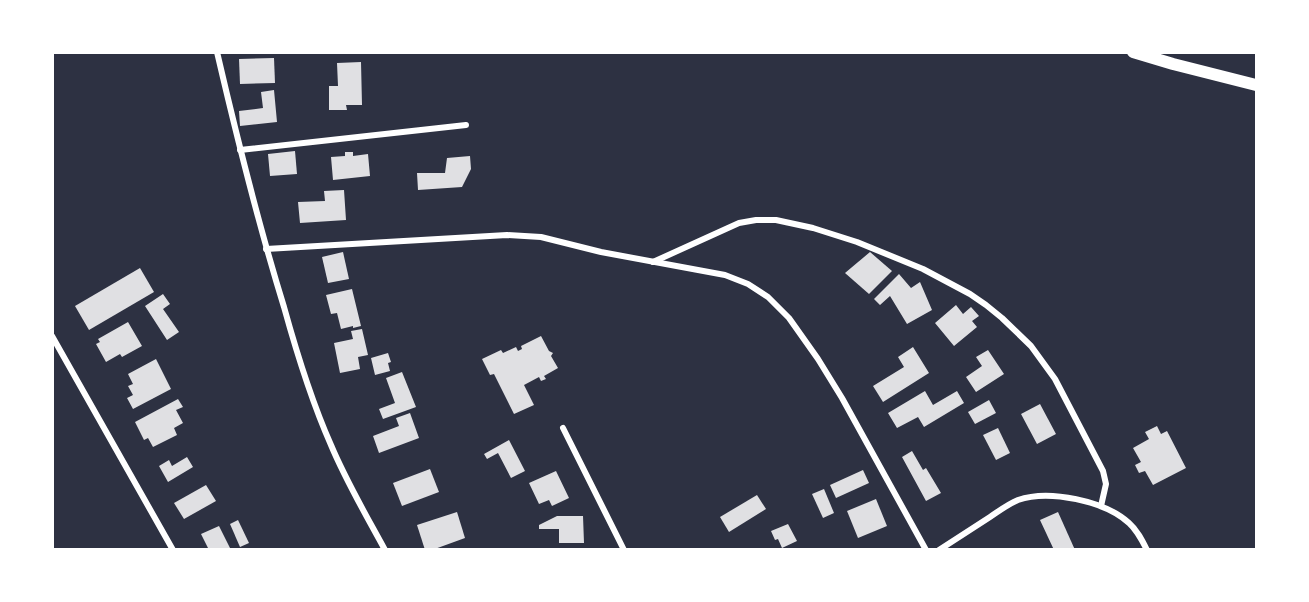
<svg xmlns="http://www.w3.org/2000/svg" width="1309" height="602" font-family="'Exo 2',sans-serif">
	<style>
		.building { fill: #e0e0e3 }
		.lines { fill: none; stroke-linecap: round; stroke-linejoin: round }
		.minor { stroke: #fff; stroke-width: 6 }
		.secondary { stroke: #fff; stroke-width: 12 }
	</style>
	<rect width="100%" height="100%" fill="#2d3142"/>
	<g class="building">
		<polygon points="274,58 275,83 240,84 239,59"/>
		<polygon points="361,62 362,105 346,105 347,110 329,110 329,86 338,86 337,63"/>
		<polygon points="274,90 277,122 240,126 239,111 263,108 261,92"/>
		<polygon points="295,151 297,174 270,176 268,154"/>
		<polygon points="345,152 353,152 353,156 368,154 370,176 333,180 331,157 345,156"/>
		<polygon points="470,156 471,169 462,187 418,190 417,173 445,173 447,158"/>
		<polygon points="344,190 346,220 300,223 298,202 325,201 324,191"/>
		<polygon points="343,252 349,279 328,283 322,257"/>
		<polygon points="870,252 892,271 869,294 845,273"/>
		<polygon points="140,268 154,292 89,330 75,306"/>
		<polygon points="899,274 911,288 920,282 932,310 907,324 890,296 880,305 874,299"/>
		<polygon points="352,289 361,326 353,328 353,326 341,329 337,313 331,314 326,295"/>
		<polygon points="163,294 170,304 163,309 179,332 167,340 145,306"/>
		<polygon points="956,305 963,314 971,307 979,316 972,321 977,327 954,346 935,323"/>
		<polygon points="128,322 142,346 122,357 120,354 106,362 96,344 100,342 98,339"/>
		<polygon points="362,329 368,355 358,357 360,369 340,373 334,343 353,339 351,331"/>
		<polygon points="541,336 549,351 553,353 551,356 558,368 544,376 546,379 541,381 539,377 524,385 534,405 514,414 494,374 490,375 482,359 501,350 503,353 516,347 518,351 522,349 521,346"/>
		<polygon points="913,347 929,373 883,402 873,386 904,367 898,357"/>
		<polygon points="988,350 1004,374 976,392 966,377 982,366 976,357"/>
		<polygon points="388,353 391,362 388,363 390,371 375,375 371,358"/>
		<polygon points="156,359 171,389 133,409 127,398 133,395 128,386 133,384 128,374"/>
		<polygon points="402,372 416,407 383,419 379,409 395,403 386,378"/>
		<polygon points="925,391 933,405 957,391 964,403 924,427 918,417 897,428 888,413"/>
		<polygon points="178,399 183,407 176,410 183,423 174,428 177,435 153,447 148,438 144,440 135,422"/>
		<polygon points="989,400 996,413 975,424 968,412"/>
		<polygon points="1040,404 1056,434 1037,444 1021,414"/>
		<polygon points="410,413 419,438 379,453 373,436 399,426 396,418"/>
		<polygon points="1157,426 1161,434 1167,431 1186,468 1153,485 1145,471 1139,473 1135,465 1141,462 1133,448 1149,439 1145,432"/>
		<polygon points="998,428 1010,453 996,460 983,435"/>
		<polygon points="509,440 525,471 511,478 498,453 487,459 484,454"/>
		<polygon points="912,451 923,470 926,468 941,493 926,501 902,457"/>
		<polygon points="187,457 193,467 168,482 159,466 169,460 172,466"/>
		<polygon points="430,469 439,492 402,506 393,483"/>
		<polygon points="863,470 869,483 836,498 830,485"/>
		<polygon points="556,471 569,498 552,506 549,500 539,504 529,483"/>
		<polygon points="206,485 216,501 184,519 174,503"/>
		<polygon points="824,489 834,513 823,518 812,494"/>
		<polygon points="757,495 766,509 729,532 720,517"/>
		<polygon points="876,499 887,526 858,538 847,511"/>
		<polygon points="457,512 465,538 432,550 425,550 417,525"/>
		<polygon points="1058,512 1075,550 1054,550 1040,520"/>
		<polygon points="557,516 583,516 584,543 559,543 559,529 539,529 539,525"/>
		<polygon points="238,520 249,543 240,547 230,524"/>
		<polygon points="788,524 797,541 782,548 778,539 775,540 771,531"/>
		<polygon points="219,526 230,548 227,550 209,550 201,534"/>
	</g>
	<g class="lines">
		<g class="minor">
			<path d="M217,52C237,138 258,223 284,307C297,354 311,400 331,445C346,481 366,515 385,550"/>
			<polyline points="240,150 466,125"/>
			<polyline points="266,249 507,235 541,237 601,252 725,275 748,284 768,297 789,318 818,359 842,398 926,550"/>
			<polyline points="653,262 739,223 756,220 776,220 813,228 857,242 923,269 970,294 986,305 1002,318 1031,346 1055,379 1103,471 1106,484 1101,506"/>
			<polyline points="52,336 173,550"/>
			<polyline points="563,428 624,550"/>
			<path d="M939,550C956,539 973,528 990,517C999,511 1008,504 1018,500C1049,489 1105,501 1129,523C1137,530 1142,540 1147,550"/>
		</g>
		<polyline class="secondary" points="1133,52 1173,64 1256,85"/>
	</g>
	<rect width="1309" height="602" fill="none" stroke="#ffffff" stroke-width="108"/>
</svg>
